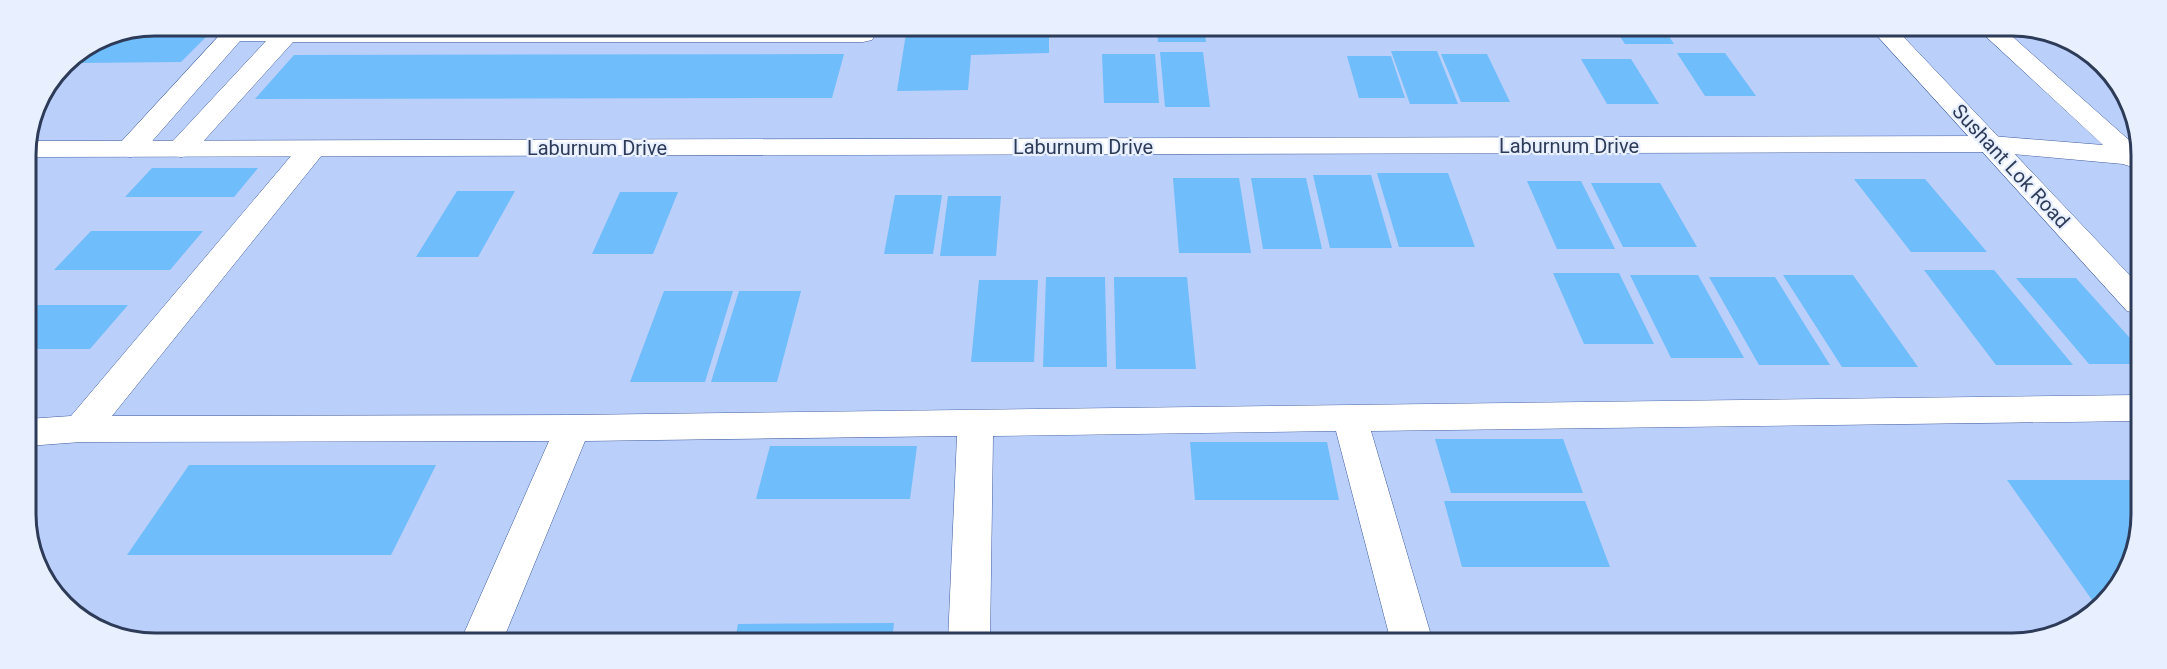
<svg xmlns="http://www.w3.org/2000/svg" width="2167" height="669" font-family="Roboto,sans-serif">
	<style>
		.building { fill: #6fbdfb }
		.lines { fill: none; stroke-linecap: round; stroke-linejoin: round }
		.street-casing { stroke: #415d9d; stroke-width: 1 }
		.secondary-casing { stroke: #415d9d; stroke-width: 1 }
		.street { fill: #fff; fill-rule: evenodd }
		.secondary { fill: #fff; fill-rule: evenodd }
		.labels { text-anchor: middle; stroke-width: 4.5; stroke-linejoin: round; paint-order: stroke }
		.street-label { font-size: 20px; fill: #2d3b58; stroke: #e8f0ff }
		.rim { fill: none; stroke: #2d3b58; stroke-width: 3 }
	</style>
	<rect width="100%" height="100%" fill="#bacffa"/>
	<g class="building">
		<polygon points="155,26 217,26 181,62 78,63 110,34"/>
		<polygon points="907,27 1049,28 1049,53 971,55 968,90 897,91"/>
		<polygon points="1157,28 1204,28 1206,42 1158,42"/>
		<polygon points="1615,29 1664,29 1674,44 1625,44"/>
		<polygon points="1391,51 1437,51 1458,104 1410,104"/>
		<polygon points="1160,52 1203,52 1210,107 1165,107"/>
		<polygon points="1677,53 1725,53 1756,96 1705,96"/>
		<polygon points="844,54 832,98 255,99 294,55"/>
		<polygon points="1102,54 1155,54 1159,103 1104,103"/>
		<polygon points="1441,54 1487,54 1510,102 1461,102"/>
		<polygon points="1347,56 1391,56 1405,98 1359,98"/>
		<polygon points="1581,59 1631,59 1659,104 1607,104"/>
		<polygon points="152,168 258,168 234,197 125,197"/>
		<polygon points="1377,173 1448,173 1475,247 1399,247"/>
		<polygon points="1313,175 1371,175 1392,248 1330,248"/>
		<polygon points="1173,178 1239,178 1251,253 1179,253"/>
		<polygon points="1251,178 1306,178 1322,249 1263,249"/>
		<polygon points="1854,179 1925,179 1987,252 1911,252"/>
		<polygon points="1527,181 1581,181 1615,249 1557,249"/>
		<polygon points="1591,183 1660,183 1697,247 1623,247"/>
		<polygon points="457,191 515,191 478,257 416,257"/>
		<polygon points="620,192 678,192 653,254 592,254"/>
		<polygon points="895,195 942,195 933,254 884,254"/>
		<polygon points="948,196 1001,196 996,256 940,256"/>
		<polygon points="91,231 203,231 170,270 54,270"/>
		<polygon points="1924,270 1994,270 2073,365 1996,365"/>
		<polygon points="1553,273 1619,273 1654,344 1584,344"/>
		<polygon points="1630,275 1698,275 1744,358 1671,358"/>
		<polygon points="1783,275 1853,275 1918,367 1842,367"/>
		<polygon points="1046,277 1105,277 1107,367 1043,367"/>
		<polygon points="1114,277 1187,277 1196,369 1116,369"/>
		<polygon points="1709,277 1775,277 1830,365 1759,365"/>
		<polygon points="2016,278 2076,278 2138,347 2138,364 2089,364"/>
		<polygon points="979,280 1038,280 1034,362 971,362"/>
		<polygon points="664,291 733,291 705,382 630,382"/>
		<polygon points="739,291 801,291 777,382 711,382"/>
		<polygon points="29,305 128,305 90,349 27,349 27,308"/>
		<polygon points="1435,439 1563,439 1583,493 1451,493"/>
		<polygon points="1190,442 1327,442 1339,500 1195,500"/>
		<polygon points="770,446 917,446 910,499 756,499"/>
		<polygon points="189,465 436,465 391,555 127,555"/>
		<polygon points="2007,480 2137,480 2137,547 2097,607"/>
		<polygon points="1444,501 1585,501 1610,567 1462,567"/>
		<polygon points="894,623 892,641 735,640 738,624"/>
	</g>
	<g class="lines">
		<g class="street-casing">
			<g id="street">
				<polygon points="228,26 863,28 872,30 875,35 872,40 863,42 293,42 191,155 181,157 171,155 167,149 171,143 266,41 240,41 140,155 130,157 120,155 116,149 120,143"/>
				<polygon points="1871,29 1897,30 2138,284 2138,314 2127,311"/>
				<polygon points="312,141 322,143 326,149 322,155 112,416 573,415 2138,395 2138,421 1371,431 1433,642 1391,642 1336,431 993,436 990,641 948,641 957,436 585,441 503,640 461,640 549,441 81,442 27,446 27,419 71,416 302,143"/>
			</g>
		</g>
		<g class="secondary-casing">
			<polygon id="secondary" points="1979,30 2005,30 2139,149 2139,167 2135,168 2123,164 1991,152 26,157 27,141 1991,136 2103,145"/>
		</g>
		<use href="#street" class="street"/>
		<use href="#secondary" class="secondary"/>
	</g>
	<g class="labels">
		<g class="street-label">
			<text x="1569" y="153">Laburnum Drive</text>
			<text x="1083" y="154">Laburnum Drive</text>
			<text x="597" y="155">Laburnum Drive</text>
			<text transform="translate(2011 166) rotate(47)" y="7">Sushant Lok Road</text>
		</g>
	</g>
	<path d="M0 0H2167V669H0ZM155 36H2012A119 119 0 0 1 2131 155V514A119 119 0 0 1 2012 633H155A119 119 0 0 1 36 514V155A119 119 0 0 1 155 36Z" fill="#e8f0ff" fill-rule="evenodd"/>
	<path class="rim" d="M155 36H2012A119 119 0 0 1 2131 155V514A119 119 0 0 1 2012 633H155A119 119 0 0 1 36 514V155A119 119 0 0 1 155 36Z"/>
</svg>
